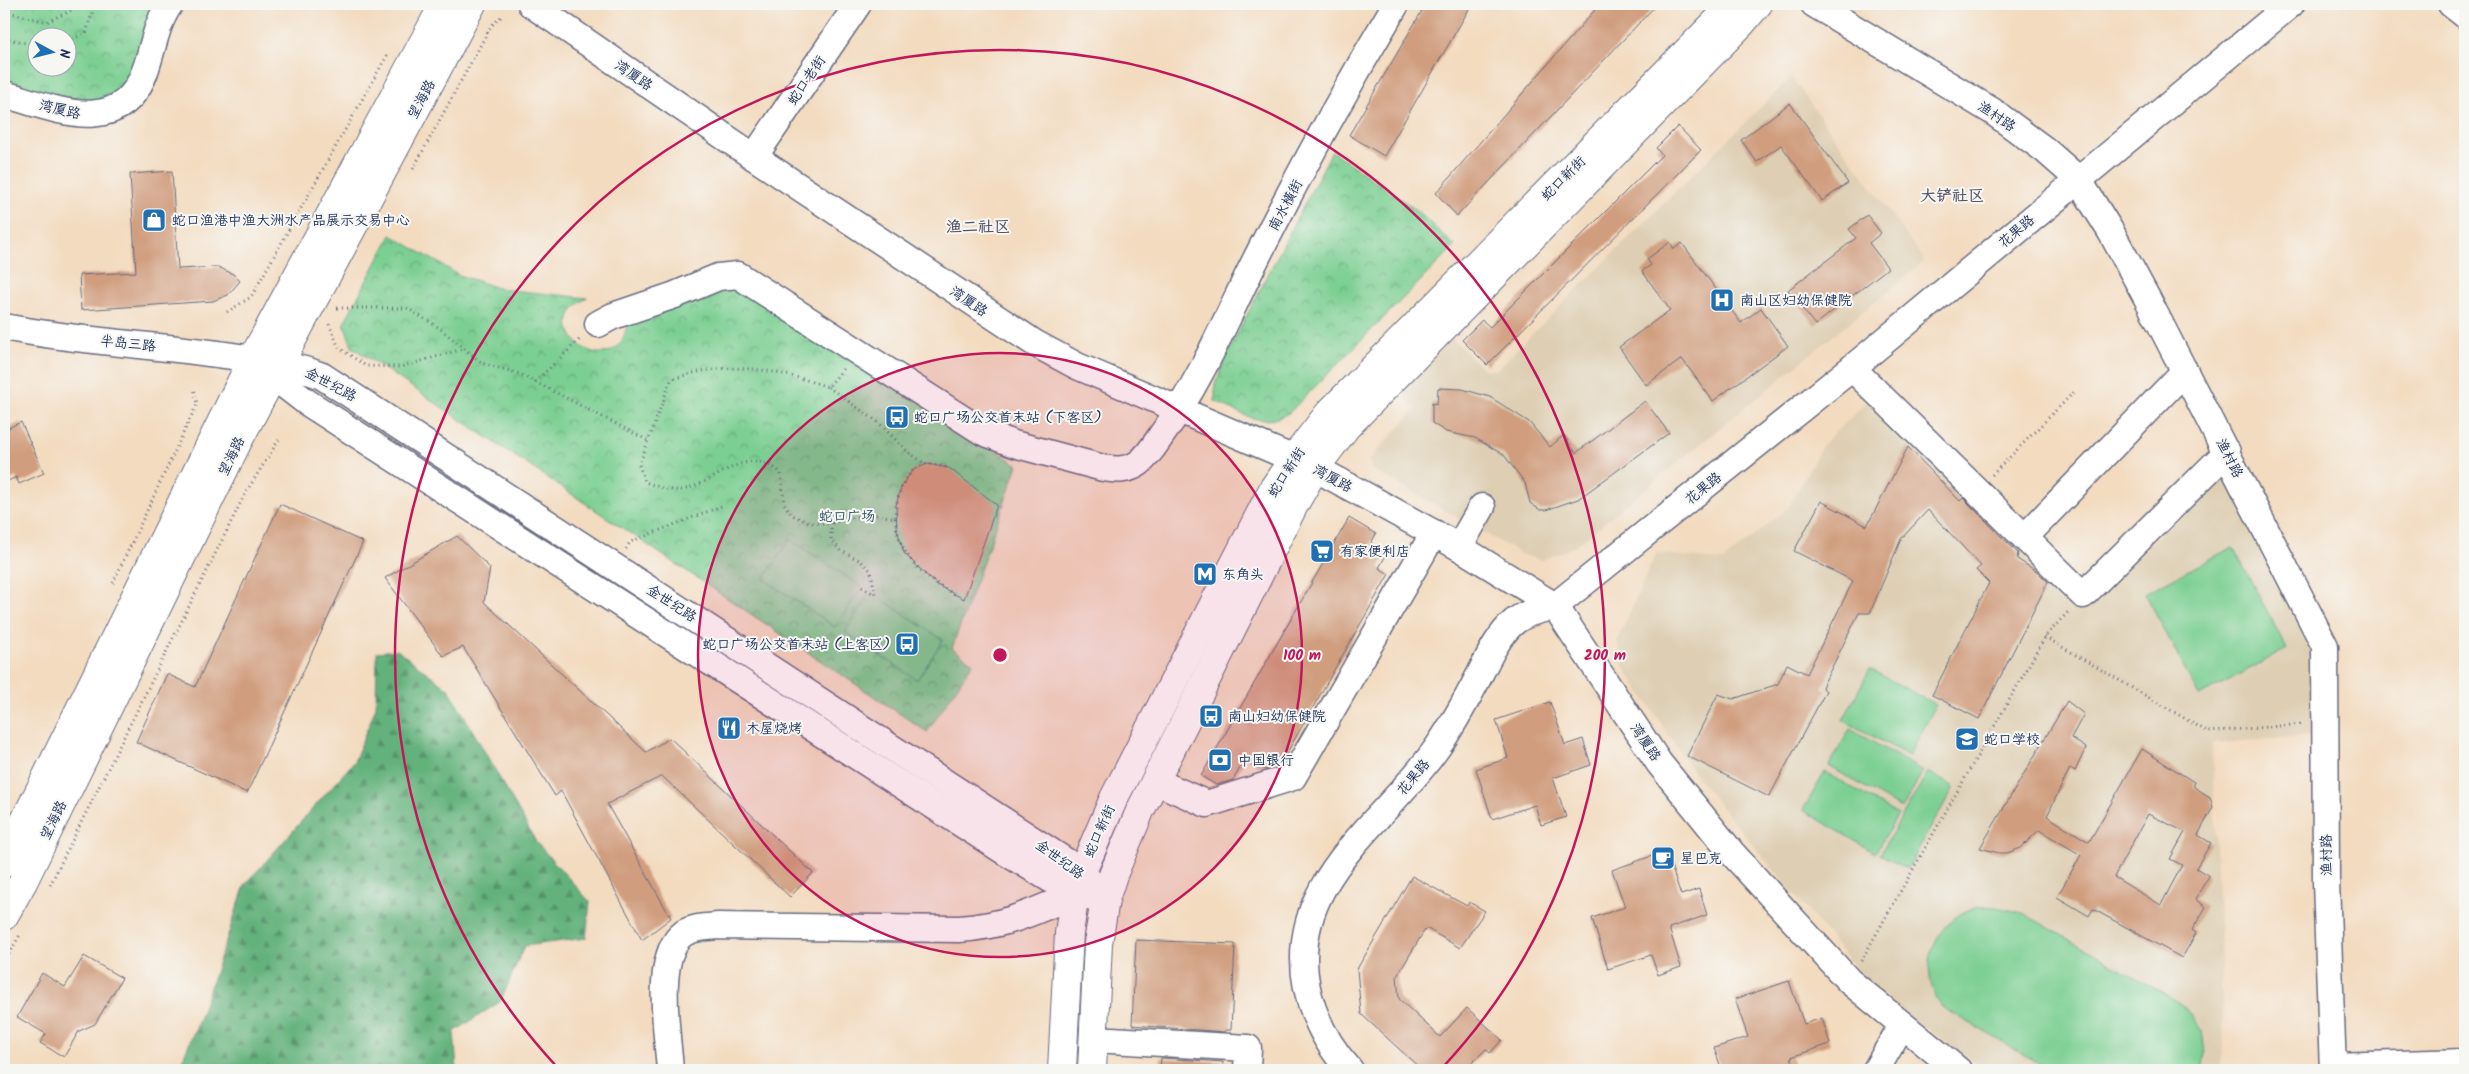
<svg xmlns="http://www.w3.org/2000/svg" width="2469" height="1074" font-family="Kalam,'LXGW WenKai TC',sans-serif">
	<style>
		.built { fill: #decfb4 }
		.forest { fill: url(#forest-firs); stroke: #40706d }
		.park { fill: url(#park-crowns); stroke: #4b7f78; fill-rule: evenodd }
		.pitch { fill: #7bcf92; stroke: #4b7f78 }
		.building { fill: #d09d7e; fill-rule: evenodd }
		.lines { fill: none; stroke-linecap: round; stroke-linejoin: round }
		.minor-casing { stroke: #676b80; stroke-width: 29 }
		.major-casing { stroke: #676b80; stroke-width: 30 }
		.path { stroke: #676b80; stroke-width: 3; stroke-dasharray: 1 4; stroke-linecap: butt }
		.minor { stroke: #fff; stroke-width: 26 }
		.major { stroke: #fff; stroke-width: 28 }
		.ring { fill: none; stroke: #c2185b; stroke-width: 2.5 }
		.labels { text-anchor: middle; stroke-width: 4; stroke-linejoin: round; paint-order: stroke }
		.street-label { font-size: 14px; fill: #1b2f5e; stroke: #f6f6f2 }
		.poi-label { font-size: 14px; fill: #1b2f5e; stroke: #f6f6f2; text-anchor: start }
		.park-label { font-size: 14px; fill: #33576b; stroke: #f6f6f2 }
		.quarter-label { font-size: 16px; font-weight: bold; fill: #5a5669; stroke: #f6f6f2 }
		.centre { fill: #c2185b; stroke: #f6f6f2; stroke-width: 2.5 }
		.ring-label { font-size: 15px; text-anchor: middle; font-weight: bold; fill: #c2185b; stroke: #f6f6f2; stroke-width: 4; stroke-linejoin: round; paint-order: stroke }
	</style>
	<defs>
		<pattern id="forest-firs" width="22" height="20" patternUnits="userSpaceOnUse" patternTransform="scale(1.25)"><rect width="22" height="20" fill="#64b27c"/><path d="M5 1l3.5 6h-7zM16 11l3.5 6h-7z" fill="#529169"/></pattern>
		<pattern id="park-crowns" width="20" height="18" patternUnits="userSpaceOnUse" patternTransform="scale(1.25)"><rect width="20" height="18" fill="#7bcf92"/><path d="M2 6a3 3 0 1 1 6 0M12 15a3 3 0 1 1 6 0" fill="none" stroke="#64a87a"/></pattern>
	</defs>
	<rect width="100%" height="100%" fill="#f6f6f2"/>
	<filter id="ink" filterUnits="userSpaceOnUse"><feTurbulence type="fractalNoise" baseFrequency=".02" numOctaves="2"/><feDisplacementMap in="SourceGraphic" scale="10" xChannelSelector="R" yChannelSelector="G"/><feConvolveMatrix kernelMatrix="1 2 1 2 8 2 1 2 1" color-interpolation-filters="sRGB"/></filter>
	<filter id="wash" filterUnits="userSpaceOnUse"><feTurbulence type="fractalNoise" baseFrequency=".0096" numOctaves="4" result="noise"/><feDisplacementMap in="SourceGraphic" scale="20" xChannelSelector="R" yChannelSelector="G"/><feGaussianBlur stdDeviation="1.12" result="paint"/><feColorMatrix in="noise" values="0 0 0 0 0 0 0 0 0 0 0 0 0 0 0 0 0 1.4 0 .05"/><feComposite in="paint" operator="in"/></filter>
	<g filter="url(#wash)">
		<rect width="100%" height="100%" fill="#f3dbc0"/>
		<g class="built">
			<polygon points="1791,77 1925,261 1575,546 1542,560 1523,555 1372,469 1368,461 1417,408 1399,391 1452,339 1483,369 1496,370"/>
			<polygon points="1867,402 2084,609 2225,470 2319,656 2314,735 2212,744 2224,1047 2220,1070 1988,1070 1915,1021 1869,984 1698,779 1622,664 1617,641 1656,553 1723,561 1788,508 1823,444"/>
		</g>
		<polygon class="forest" points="397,650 449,689 536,842 590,902 586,938 524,946 501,1001 454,1032 457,1070 178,1070 199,1020 245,885 354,762 376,707 377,652"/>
		<g class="park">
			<path d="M4,4H154L132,83L90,108L4,86ZM38,38H68V68H38Z"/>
			<path d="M1332,151L1415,209L1455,246L1290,412C1261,430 1242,413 1215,401V384L1234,340Z"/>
			<path d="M391,235L459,275L501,289L587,298C532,328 616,389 627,325L738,283L1018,465L952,648L973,663L927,732L352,347L344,323Z"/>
		</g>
		<g class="pitch">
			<polygon points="790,539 862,587 835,627 764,579"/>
			<polygon points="2233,547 2287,649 2199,696 2145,593"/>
			<polygon points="871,592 943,640 917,680 845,632"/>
			<polygon points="1870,669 1936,705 1909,756 1843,720"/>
			<polygon points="1850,729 1923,771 1902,809 1829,766"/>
			<polygon points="1825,772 1898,815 1875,853 1803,810"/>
			<polygon points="1928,772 1954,787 1907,869 1880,854"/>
			<path d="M1997,907L2023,913L2182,1004L2202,1031L2205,1054L2202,1070H2050L1942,1007C1916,972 1932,921 1974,908C1981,906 1990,907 1997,907Z"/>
		</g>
		<g id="blocks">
			<g class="building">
				<polygon points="1426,4 1472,4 1384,156 1349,135"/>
				<polygon points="1600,4 1657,4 1457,216 1436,193"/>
				<polygon points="1790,103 1848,183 1822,201 1781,145 1757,162 1741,140"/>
				<polygon points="1678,126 1701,150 1487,365 1462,340 1482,320 1490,327 1662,155 1656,148"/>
				<polygon points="172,171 178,269 218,267 233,274 240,281 228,295 213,301 81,310 79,275 136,272 130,174"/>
				<polygon points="1867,215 1881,233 1869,243 1888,268 1815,325 1788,290 1856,238 1849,229"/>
				<polygon points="1670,242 1674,249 1682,243 1741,323 1761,308 1788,346 1713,401 1682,359 1646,385 1619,347 1670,310 1642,271 1651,265 1647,259"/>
				<polygon points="1438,388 1462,389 1490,397 1529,422 1550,447 1564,435 1576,453 1645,401 1669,433 1578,499 1546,510 1540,510 1530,503 1525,483 1504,455 1475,438 1446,432 1432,423 1432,403 1437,404"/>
				<polygon points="21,422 44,473 19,484 16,477 4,483 4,430"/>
				<polygon points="1908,447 1960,501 1963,498 2018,553 2017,559 2038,572 2048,582 1979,719 1932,695 1989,583 1976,570 1981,566 1928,510 1901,539 1870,613 1859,613 1822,687 1826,691 1769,797 1687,756 1718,694 1733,699 1778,684 1787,664 1807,674 1853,581 1794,551 1821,501 1867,526"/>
				<polygon points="927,464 949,468 997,505 964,599 937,585 918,567 904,553 897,530 896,505 902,485 913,470"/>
				<polygon points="280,504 363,542 247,793 136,742 167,674 195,687"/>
				<polygon points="1349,518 1376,534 1370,545 1386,555 1379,568 1389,574 1280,765 1266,770 1246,758 1233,780 1216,785 1201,776"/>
				<polygon points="457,536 490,568 484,602 646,752 670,738 813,873 790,897 662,776 607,804 671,918 642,940 561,791 555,796 463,647 443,656 385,578"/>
				<path d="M2067,701L2084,714L2071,738L2086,748L2075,771L2070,768L2047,816L2089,842L2142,749L2194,782V787L2210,797L2213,807L2198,835L2211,843L2196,868L2209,876L2195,899L2206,907L2192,930L2196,933L2182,958L2093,909L2089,916L2057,897L2081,855L2039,830L2021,848L2007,853H1999L1980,848ZM2148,814L2185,832L2170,859L2182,865L2161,905L2114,877Z"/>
				<polygon points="1550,702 1565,745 1583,739 1591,765 1553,778 1566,817 1541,825 1535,805 1492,819 1476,769 1508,758 1496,720"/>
				<polygon points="1666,851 1681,895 1699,889 1707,915 1669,928 1681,967 1658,975 1651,955 1608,969 1592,918 1625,907 1612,870"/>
				<polygon points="1412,876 1467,906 1469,902 1485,911 1460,948 1426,928 1397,976 1399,999 1440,1037 1467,1008 1502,1040 1490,1053 1486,1049 1465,1070 1422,1070 1361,1014 1357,969"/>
				<polygon points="1136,940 1235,944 1231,1030 1225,1030 1225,1032 1132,1025"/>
				<polygon points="84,956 122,978 95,1024 79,1031 64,1057 40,1043 46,1034 17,1017 42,973 65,987"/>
				<polygon points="1789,981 1804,1024 1822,1018 1830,1044 1791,1057 1796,1070 1722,1070 1714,1048 1748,1037 1735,999"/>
				<polygon points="1161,1058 1223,1062 1223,1070 1160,1070"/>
			</g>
		</g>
	</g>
	<g filter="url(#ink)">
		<use href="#blocks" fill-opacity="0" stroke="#676b80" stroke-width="1"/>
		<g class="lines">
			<g class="minor-casing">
				<g id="minor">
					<polyline points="531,4 754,157 1036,344 1077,366 1315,468 1459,547 1555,606 1659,763 1732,853 1849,981 1958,1070"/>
					<polyline points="1814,4 1992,111 2045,150 2078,179 2111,232 2148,300 2325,646 2326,882 2333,1070"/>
					<polyline points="2451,4 2465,15"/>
					<path d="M4,94C55,109 123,140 146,68C153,48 157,21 170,4"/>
					<polyline points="754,157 858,4"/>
					<path d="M598,324L613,316L675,295L718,277L738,275L983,432L1014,444L1103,468C1116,470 1128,471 1139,463C1149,455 1156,443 1163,433C1201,381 1225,321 1254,263C1298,175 1346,88 1396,4"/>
					<path d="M4,327C85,343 169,345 251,359C276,364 298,366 322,376L1082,872L1105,900"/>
					<polyline points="256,363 305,401 1007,853 1075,894 1097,899"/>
					<polyline points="1852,368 2083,595 2227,452"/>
					<polyline points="2025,537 2185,371"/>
					<polyline points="1459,547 1482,507"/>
					<polyline points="1155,781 1207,804 1293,777 1434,533"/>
					<polyline points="1094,1039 1248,1048 1247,1070"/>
					<polyline points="2333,1066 2465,1062"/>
					<path d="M670,1070C668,1036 653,955 684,933C694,927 707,927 718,926L959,929C1006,926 1033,912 1075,894"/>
					<path d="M1350,1070C1328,1046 1314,1020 1307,988C1285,881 1384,824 1437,748C1453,725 1466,701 1479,676C1488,658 1498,636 1514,622C1526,612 1541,610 1555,606L1852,368L2291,4"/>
					<polyline points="1876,1070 1902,1025"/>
				</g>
			</g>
			<g class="major-casing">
				<g id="major">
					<polyline points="4,863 252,360 444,4"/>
					<polyline points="4,916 23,882 237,443 472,4"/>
					<polyline points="1062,1070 1069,933 1075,894 1082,872 1114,798 1273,489 1294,458 1330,412 1734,4"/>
					<polyline points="1092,1070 1098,943 1105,900 1113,875 1140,811 1295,503 1315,468 1346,427 1741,24 1758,4"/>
				</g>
			</g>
			<g class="path">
				<polyline points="4,11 47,22 72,10 73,4"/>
				<polyline points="4,38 38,46"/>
				<polyline points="68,41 86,33 95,4"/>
				<polyline points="413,169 491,26 501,17"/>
				<polyline points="337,308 407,308 438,327 482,363 520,374 647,440"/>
				<polyline points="227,312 251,297 389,52"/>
				<polyline points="329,324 339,348 366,366 401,367 463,349"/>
				<path d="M843,369L828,387C775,369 726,359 671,380L639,465L645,482C659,487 671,492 686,489C719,481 747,443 781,473L784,503L791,514L800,519L813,523H831L860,516L879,515L895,518C896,499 903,469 926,464C932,463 943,467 949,468"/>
				<polyline points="535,382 580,339"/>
				<polyline points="828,387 878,422 909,453 926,464"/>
				<polyline points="1992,475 2076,390"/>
				<path d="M895,518C899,557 923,577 956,595"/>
				<polyline points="831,523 831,539 840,550 861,561 871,571 875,594"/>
				<polyline points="626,549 630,542 724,505"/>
				<polyline points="113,583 197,404 194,388"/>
				<polyline points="862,587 874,594"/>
				<polyline points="2045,637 2208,732 2304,724"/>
				<polyline points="50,885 246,492 280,438"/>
				<polyline points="1861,961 2045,637 2068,612"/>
				<polyline points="4,963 21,933"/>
			</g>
			<use href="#minor" class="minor"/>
			<use href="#major" class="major"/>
		</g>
	</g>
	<circle cx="1000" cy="655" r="302" fill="#c2185b" fill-opacity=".12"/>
	<g class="ring">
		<circle cx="1000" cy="655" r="302"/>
		<path d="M558 1068A605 605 0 1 1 1442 1068"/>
	</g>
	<defs>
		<g id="shop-square" transform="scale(1.25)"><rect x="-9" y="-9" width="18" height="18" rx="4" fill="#1f6fb2" stroke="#f6f6f2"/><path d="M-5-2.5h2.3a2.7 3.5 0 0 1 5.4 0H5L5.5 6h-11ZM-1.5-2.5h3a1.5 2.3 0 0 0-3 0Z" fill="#fff"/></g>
		<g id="hospital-square" transform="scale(1.25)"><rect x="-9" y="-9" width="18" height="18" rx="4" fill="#1f6fb2" stroke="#f6f6f2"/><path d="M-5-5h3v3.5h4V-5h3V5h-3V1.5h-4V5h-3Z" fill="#fff"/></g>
		<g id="bus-square" transform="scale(1.25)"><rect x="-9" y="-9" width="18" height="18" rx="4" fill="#1f6fb2" stroke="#f6f6f2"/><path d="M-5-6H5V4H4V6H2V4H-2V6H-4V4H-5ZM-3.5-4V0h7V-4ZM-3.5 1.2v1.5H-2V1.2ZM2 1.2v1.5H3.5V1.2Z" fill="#fff"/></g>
		<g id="supermarket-square" transform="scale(1.25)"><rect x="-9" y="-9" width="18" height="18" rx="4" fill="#1f6fb2" stroke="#f6f6f2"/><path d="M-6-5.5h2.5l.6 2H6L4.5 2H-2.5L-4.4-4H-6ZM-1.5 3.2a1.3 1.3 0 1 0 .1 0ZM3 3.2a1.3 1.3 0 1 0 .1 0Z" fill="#fff"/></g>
		<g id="metro-square" transform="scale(1.25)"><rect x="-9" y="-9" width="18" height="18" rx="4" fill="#1f6fb2" stroke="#f6f6f2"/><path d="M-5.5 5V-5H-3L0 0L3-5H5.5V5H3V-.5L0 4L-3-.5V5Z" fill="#fff"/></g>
		<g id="restaurant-square" transform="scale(1.25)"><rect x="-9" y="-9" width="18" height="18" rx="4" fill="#1f6fb2" stroke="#f6f6f2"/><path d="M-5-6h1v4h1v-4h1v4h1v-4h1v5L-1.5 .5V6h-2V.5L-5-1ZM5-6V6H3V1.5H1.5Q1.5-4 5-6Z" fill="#fff"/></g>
		<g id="school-square" transform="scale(1.25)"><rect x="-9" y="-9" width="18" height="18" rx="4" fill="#1f6fb2" stroke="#f6f6f2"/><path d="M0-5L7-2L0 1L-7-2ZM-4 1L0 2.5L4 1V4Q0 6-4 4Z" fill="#fff"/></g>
		<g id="bank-square" transform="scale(1.25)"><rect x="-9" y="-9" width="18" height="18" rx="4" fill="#1f6fb2" stroke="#f6f6f2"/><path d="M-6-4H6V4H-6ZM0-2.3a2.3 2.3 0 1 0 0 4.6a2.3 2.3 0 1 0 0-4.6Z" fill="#fff"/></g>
		<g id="cafe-square" transform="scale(1.25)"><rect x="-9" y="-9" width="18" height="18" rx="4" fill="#1f6fb2" stroke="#f6f6f2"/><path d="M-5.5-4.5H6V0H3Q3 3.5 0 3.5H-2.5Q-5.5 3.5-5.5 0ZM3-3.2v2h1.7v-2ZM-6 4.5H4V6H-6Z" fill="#fff"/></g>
	</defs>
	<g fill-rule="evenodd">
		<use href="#shop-square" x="154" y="220"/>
		<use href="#hospital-square" x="1722" y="300"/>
		<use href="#bus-square" x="897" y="417"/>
		<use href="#supermarket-square" x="1322" y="551"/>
		<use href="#metro-square" x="1205" y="574"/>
		<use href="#bus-square" x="907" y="644"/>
		<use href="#bus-square" x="1211" y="716"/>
		<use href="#restaurant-square" x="729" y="728"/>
		<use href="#school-square" x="1967" y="739"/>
		<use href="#bank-square" x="1220" y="760"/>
		<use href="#cafe-square" x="1663" y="858"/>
	</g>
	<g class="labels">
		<g class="street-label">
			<text transform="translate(634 75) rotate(34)" y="5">湾厦路</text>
			<text transform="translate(806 80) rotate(-56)" y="5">蛇口老街</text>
			<text transform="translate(421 99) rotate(-62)" y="5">望海路</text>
			<text transform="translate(60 109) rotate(13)" y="5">湾厦路</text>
			<text transform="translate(1997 116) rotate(34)" y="5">渔村路</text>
			<text transform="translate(1563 178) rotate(-45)" y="5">蛇口新街</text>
			<text transform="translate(1285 205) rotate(-62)" y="5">南水横街</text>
			<text transform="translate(2016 231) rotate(-40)" y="5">花果路</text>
			<text transform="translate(969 301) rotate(34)" y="5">湾厦路</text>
			<text transform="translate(128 343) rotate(6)" y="5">半岛三路</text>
			<text transform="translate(331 384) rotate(28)" y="5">金世纪路</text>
			<text transform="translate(231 456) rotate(-64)" y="5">望海路</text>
			<text transform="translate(2230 458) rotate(63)" y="5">渔村路</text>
			<text transform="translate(1286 472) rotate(-57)" y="5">蛇口新街</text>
			<text transform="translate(1333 478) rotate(28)" y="5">湾厦路</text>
			<text transform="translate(1703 488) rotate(-39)" y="5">花果路</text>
			<text transform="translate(672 603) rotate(33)" y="5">金世纪路</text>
			<text transform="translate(1646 742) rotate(56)" y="5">湾厦路</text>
			<text transform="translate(1413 777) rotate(-50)" y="5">花果路</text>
			<text transform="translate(53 820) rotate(-64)" y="5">望海路</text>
			<text transform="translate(1099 831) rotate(-66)" y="5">蛇口新街</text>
			<text transform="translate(2326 855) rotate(-91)" y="5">渔村路</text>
			<text transform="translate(1060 859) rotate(36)" y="5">金世纪路</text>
		</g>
		<g class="poi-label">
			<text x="172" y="225">蛇口渔港中渔大洲水产品展示交易中心</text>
			<text x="1740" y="305">南山区妇幼保健院</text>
			<text x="914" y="422">蛇口广场公交首末站 (下客区)</text>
			<text x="1340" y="556">有家便利店</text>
			<text x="1222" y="579">东角头</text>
			<text x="890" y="649" text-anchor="end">蛇口广场公交首末站 (上客区)</text>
			<text x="1228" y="721">南山妇幼保健院</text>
			<text x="746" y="733">木屋烧烤</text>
			<text x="1984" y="744">蛇口学校</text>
			<text x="1238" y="765">中国银行</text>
			<text x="1680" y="863">星巴克</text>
		</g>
		<g class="park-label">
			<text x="847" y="521">蛇口广场</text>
		</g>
		<g class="quarter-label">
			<text x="1952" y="201">大铲社区</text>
			<text x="978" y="232">渔二社区</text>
		</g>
	</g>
	<circle cx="1000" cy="655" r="8" class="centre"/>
	<g class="ring-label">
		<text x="1302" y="660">100 m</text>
		<text x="1605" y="660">200 m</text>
	</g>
	<rect width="2469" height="1074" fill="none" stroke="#f6f6f2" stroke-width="20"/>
	<g transform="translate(52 52) rotate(97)"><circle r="24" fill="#f6f6f2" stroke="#9ea6b7"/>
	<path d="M0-4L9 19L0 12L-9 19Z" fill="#1f6fb2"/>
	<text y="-8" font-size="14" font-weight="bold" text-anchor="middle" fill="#1b2f5e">N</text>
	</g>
</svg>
